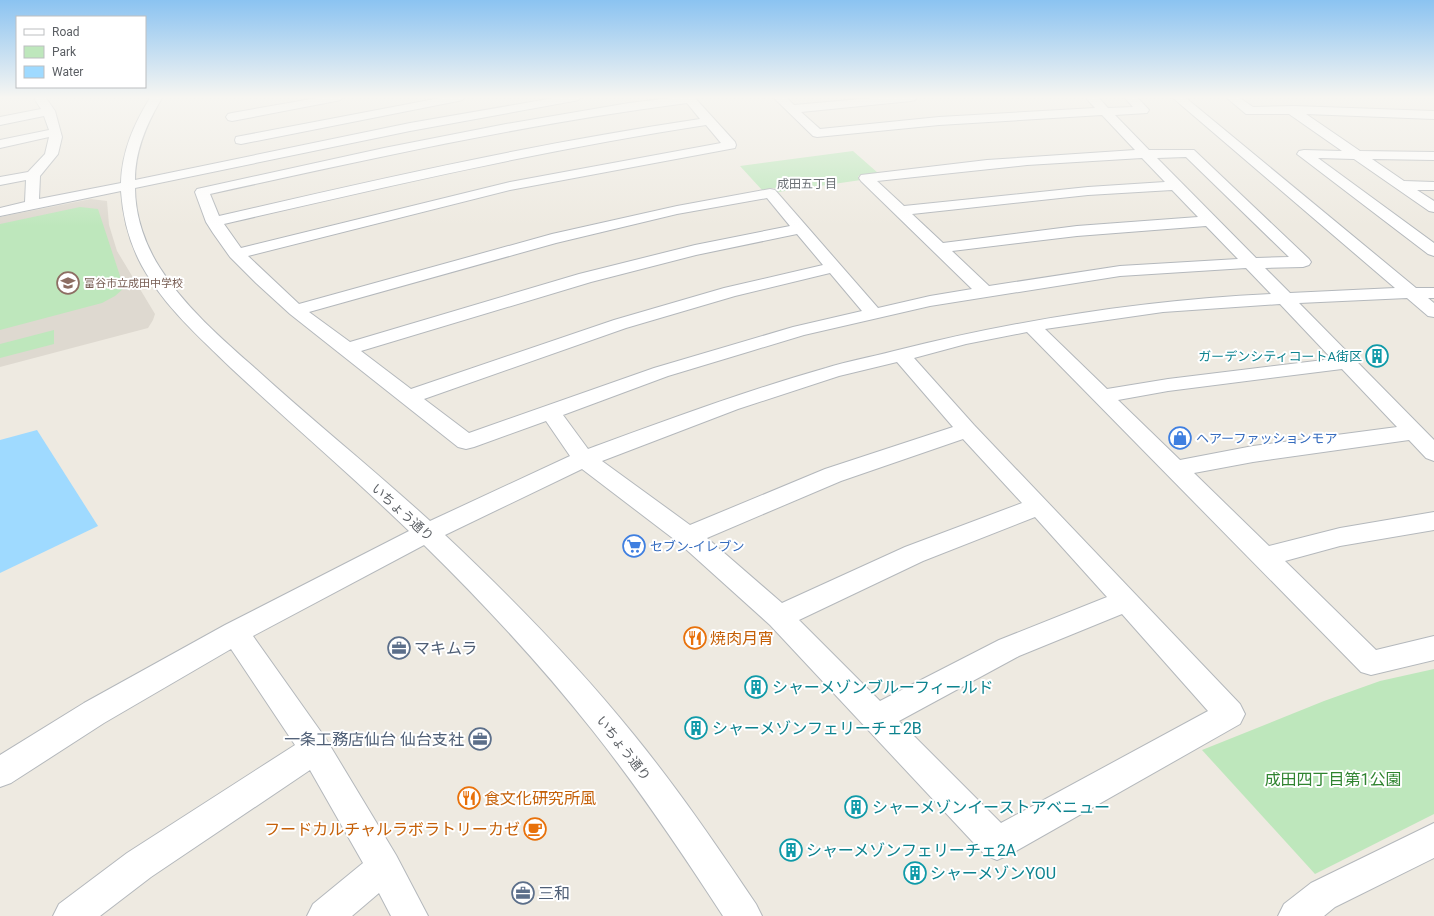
<svg xmlns="http://www.w3.org/2000/svg" width="1434" height="916" font-family="Roboto,'Noto Sans JP',sans-serif">
	<style>
		.education { fill: #ded9d0 }
		.green { fill: #bee7bc }
		.water { fill: #9fdaff }
		.lines { fill: none; stroke-linecap: round; stroke-linejoin: round }
		.minor-casing { stroke: #b4b8bc; stroke-width: 2 }
		.minor { fill: #fff; fill-rule: evenodd }
		.labels { text-anchor: middle; stroke-width: 4; stroke-linejoin: round; paint-order: stroke }
		.far-education-label { font-size: 11px; fill: #785e54; stroke: #fff; text-anchor: start }
		.far-neighbourhood-label { font-size: 12px; fill: #6b7075; stroke: #fff }
		.culture-label { font-size: 13px; fill: #0d838f; stroke: #fff; text-anchor: end }
		.shop-label { font-size: 13px; fill: #366cbe; stroke: #fff; text-anchor: start }
		.street-label { font-size: 13px; fill: #5a5e63; stroke: #fff }
		.near-food-label { font-size: 16px; fill: #c56008; stroke: #fff; text-anchor: start }
		.near-service-label { font-size: 16px; fill: #4e5e75; stroke: #fff; text-anchor: start }
		.near-culture-label { font-size: 16px; fill: #0d838f; stroke: #fff; text-anchor: start }
		.near-park-label { font-size: 16px; fill: #308430; stroke: #fff }
	</style>
	<rect width="100%" height="100%" fill="#eeeae1"/>
	<polygon class="education" points="91,199 107,201 109,225 117,251 155,314 153,320 148,328 0,367 0,217"/>
	<g class="green">
		<polygon points="853,151 878,173 858,176 861,180 778,192 774,188 762,190 740,166"/>
		<polygon points="80,207 98,209 124,288 115,296 102,303 0,330 0,224"/>
		<polygon points="54,330 54,344 0,358 0,344"/>
		<polygon points="1434,669 1434,814 1315,874 1202,750 1324,701 1380,681"/>
	</g>
	<polygon class="water" points="37,430 98,526 0,573 0,440"/>
	<g class="lines">
		<g class="minor-casing">
			<g id="minor">
				<path d="M34,98H46L55,111L62,137L58,154L40,176L39,199L121,183C122,151 134,124 150,98H162C147,123 135,150 135,180L410,123L554,98H580L578,100L574,101L410,131L135,188C135,216 145,245 160,268C185,307 222,339 256,369C313,421 373,469 430,521L570,456L546,421L474,447L466,449L458,447L290,314L256,283L230,257L213,233L206,222L195,192L197,189L384,148L506,124L629,103L671,98H695L735,142L736,145L735,148L510,190L248,256L299,304L552,234L677,206L770,189L775,190L878,308L930,296L972,289L861,181L859,178L861,175L987,160L1135,150L1102,115L939,125L817,137L813,136L774,98H787L794,105L872,98H917L915,100L911,101L801,112L820,129L939,117L1095,108L1086,98H1099L1108,108L1133,107L1125,98H1138L1149,110L1147,113L1115,115L1149,150H1194L1309,259L1311,262L1309,265L1303,267L1265,268L1290,293L1395,288L1173,98H1186L1416,288H1434V298H1428L1434,303V317L1428,316L1407,298L1299,303L1434,440V461L1426,458L1409,440L1253,462L1194,473L1269,546L1340,528L1434,512V530L1340,546L1285,561L1376,650L1434,636V660L1371,675L1361,672L1027,332L966,344L914,358L974,425L1240,704L1245,714L1240,724L1009,855L997,860L985,855L770,625L679,543L582,469L445,535C512,598 576,663 634,735C678,789 717,846 756,904L762,916H723C682,853 640,790 593,731C541,665 484,604 424,545L253,636L326,739L396,855L428,916H391L379,893L352,916H307L313,904L363,863L310,770L151,877L100,916H53L59,904L127,853L295,745L231,649L104,723L11,783L0,787V755L84,703L225,625L409,531C351,475 290,423 231,368C199,337 164,306 142,266C129,242 123,218 121,191L0,216V208L25,202L26,180L0,185V177L28,172L45,154L49,137L0,148V140L49,130L44,116L0,125V117L41,109ZM687,103L700,119C538,143 379,179 219,216L210,194C368,159 526,124 687,103ZM706,125L721,143L510,182L241,248L224,224C384,187 543,150 706,125ZM1186,157L1289,257L1256,258L1157,158ZM1142,158L1165,182L1088,187L904,206L877,181L1027,165ZM1172,190L1198,217L1077,226L943,243L912,214L1088,195ZM767,198L790,226L695,245L579,274L350,342L309,312L556,243L677,214ZM1206,226L1238,259L1120,266L989,286L952,251L1077,236ZM797,234L823,265L724,288L614,320L411,389L361,351L591,282L696,255ZM1246,268L1271,294C1143,300 1018,320 894,351C871,357 848,361 826,368C745,391 667,420 588,449L563,415L668,376L751,351L804,335L930,306L1120,276ZM830,273L862,311L793,327L654,368L469,433L424,399L626,328L735,296ZM1280,304L1332,359L1168,379L1107,389L1045,329L1163,312ZM897,362L953,427L825,469L690,525L602,461L738,409L839,376ZM1342,369L1397,427L1253,446L1180,460L1118,400L1168,391ZM963,439L1022,503L905,547L782,603L707,538L841,481ZM1035,517L1107,597L999,640L880,701L799,620L923,561ZM1122,614L1208,711L1001,823L899,721L1019,656Z"/>
				<polygon points="317,98 342,98 340,100 336,101 232,121 228,120 226,117 228,114 232,113"/>
				<polygon points="440,98 464,98 462,100 458,101 241,144 236,143 235,140 236,137 241,136"/>
				<polygon points="1227,98 1240,98 1253,107 1294,106 1434,111 1434,119 1306,114 1360,151 1434,152 1434,160 1372,159 1404,181 1434,182 1434,190 1417,190 1434,201 1434,212 1429,211 1354,159 1318,158 1434,243 1434,256 1428,254 1297,154 1299,151 1304,150 1342,151 1289,114 1246,114"/>
				<polygon points="1434,823 1434,858 1335,907 1324,916 1278,916 1284,904 1311,883"/>
			</g>
		</g>
		<use href="#minor" class="minor"/>
	</g>
	<linearGradient id="sky" x2="0" y2="1"><stop stop-color="#8bc3f1"/><stop offset="0.43" stop-color="#f7f6f2"/><stop offset="1" stop-color="#f7f6f2" stop-opacity="0"/></linearGradient>
	<rect width="1434" height="226" fill="url(#sky)"/>
	<defs>
		<g id="school-ring" transform="scale(1.15)"><circle r="9.5" fill="#fff" stroke="#8d6e63" stroke-width="1.5"/><path d="M0-5L7-2L0 1L-7-2ZM-4 1L0 2.5L4 1V4Q0 6-4 4Z" fill="#8d6e63"/></g>
		<g id="building-ring" transform="scale(1.15)"><circle r="9.5" fill="#fff" stroke="#0f9aa8" stroke-width="1.5"/><path d="M-4-6H4V6H1V3H-1V6H-4ZM-2.5-4.3h1.7v1.8h-1.7ZM.8-4.3h1.7v1.8H.8ZM-2.5-1h1.7V.8h-1.7ZM.8-1h1.7V.8H.8Z" fill="#0f9aa8"/></g>
		<g id="shop-ring" transform="scale(1.15)"><circle r="9.5" fill="#fff" stroke="#3f7fe0" stroke-width="1.5"/><path d="M-5-2.5h2.3a2.7 3.5 0 0 1 5.4 0H5L5.5 6h-11ZM-1.5-2.5h3a1.5 2.3 0 0 0-3 0Z" fill="#3f7fe0"/></g>
		<g id="supermarket-ring" transform="scale(1.15)"><circle r="9.5" fill="#fff" stroke="#3f7fe0" stroke-width="1.5"/><path d="M-6-5.5h2.5l.6 2H6L4.5 2H-2.5L-4.4-4H-6ZM-1.5 3.2a1.3 1.3 0 1 0 .1 0ZM3 3.2a1.3 1.3 0 1 0 .1 0Z" fill="#3f7fe0"/></g>
		<g id="restaurant-ring" transform="scale(1.15)"><circle r="9.5" fill="#fff" stroke="#e8710a" stroke-width="1.5"/><path d="M-5-6h1v4h1v-4h1v4h1v-4h1v5L-1.5 .5V6h-2V.5L-5-1ZM5-6V6H3V1.5H1.5Q1.5-4 5-6Z" fill="#e8710a"/></g>
		<g id="office-ring" transform="scale(1.15)"><circle r="9.5" fill="#fff" stroke="#5c6f8a" stroke-width="1.5"/><path d="M-6-3h4V-5.5h4V-3h4V5H-6ZM-1-4.5V-3h2v-1.5ZM-6 0V1H6V0Z" fill="#5c6f8a"/></g>
		<g id="cafe-ring" transform="scale(1.15)"><circle r="9.5" fill="#fff" stroke="#e8710a" stroke-width="1.5"/><path d="M-5.5-4.5H6V0H3Q3 3.5 0 3.5H-2.5Q-5.5 3.5-5.5 0ZM3-3.2v2h1.7v-2ZM-6 4.5H4V6H-6Z" fill="#e8710a"/></g>
	</defs>
	<g fill-rule="evenodd">
		<use href="#school-ring" x="68" y="283"/>
		<use href="#building-ring" x="1377" y="356"/>
		<use href="#shop-ring" x="1180" y="438"/>
		<use href="#supermarket-ring" x="634" y="546"/>
		<use href="#restaurant-ring" x="695" y="638"/>
		<use href="#office-ring" x="399" y="648"/>
		<use href="#building-ring" x="756" y="687"/>
		<use href="#building-ring" x="696" y="728"/>
		<use href="#office-ring" x="480" y="739"/>
		<use href="#restaurant-ring" x="469" y="798"/>
		<use href="#building-ring" x="856" y="807"/>
		<use href="#cafe-ring" x="535" y="829"/>
		<use href="#building-ring" x="791" y="850"/>
		<use href="#building-ring" x="915" y="873"/>
		<use href="#office-ring" x="523" y="893"/>
	</g>
	<g class="labels">
		<g class="far-education-label">
			<text x="84" y="287">富谷市立成田中学校</text>
		</g>
		<g class="far-neighbourhood-label">
			<text x="807" y="188">成田五丁目</text>
		</g>
		<g class="culture-label">
			<text x="1362" y="361">ガーデンシティコートA街区</text>
		</g>
		<g class="shop-label">
			<text x="1196" y="443">ヘアーファッションモア</text>
			<text x="650" y="551">セブン-イレブン</text>
		</g>
		<g class="street-label">
			<text transform="translate(403 512) rotate(42)" y="5">いちょう通り</text>
			<text transform="translate(624 748) rotate(52)" y="5">いちょう通り</text>
		</g>
		<g class="near-food-label">
			<text x="710" y="644">焼肉月宵</text>
			<text x="484" y="804">食文化研究所風</text>
			<text x="520" y="835" text-anchor="end">フードカルチャルラボラトリーカゼ</text>
		</g>
		<g class="near-service-label">
			<text x="414" y="654">マキムラ</text>
			<text x="464" y="745" text-anchor="end">一条工務店仙台 仙台支社</text>
			<text x="538" y="899">三和</text>
		</g>
		<g class="near-culture-label">
			<text x="772" y="693">シャーメゾンブルーフィールド</text>
			<text x="712" y="734">シャーメゾンフェリーチェ2B</text>
			<text x="872" y="813">シャーメゾンイーストアベニュー</text>
			<text x="806" y="856">シャーメゾンフェリーチェ2A</text>
			<text x="930" y="879">シャーメゾンYOU</text>
		</g>
		<g class="near-park-label">
			<text x="1333" y="785">成田四丁目第1公園</text>
		</g>
	</g>
	<rect x="16" y="16" width="130" height="72" fill="#ffffff" stroke="#bdbfc1"/>
	<rect x="24" y="29" width="20" height="6" fill="#ffffff" stroke="#bdbfc1"/>
	<text x="52" y="36" font-size="12" fill="#5a5e63">Road</text>
	<rect x="24" y="46" width="20" height="12" fill="#bee7bc" stroke="#bdbfc1"/>
	<text x="52" y="56" font-size="12" fill="#5a5e63">Park</text>
	<rect x="24" y="66" width="20" height="12" fill="#9fdaff" stroke="#bdbfc1"/>
	<text x="52" y="76" font-size="12" fill="#5a5e63">Water</text>
</svg>
